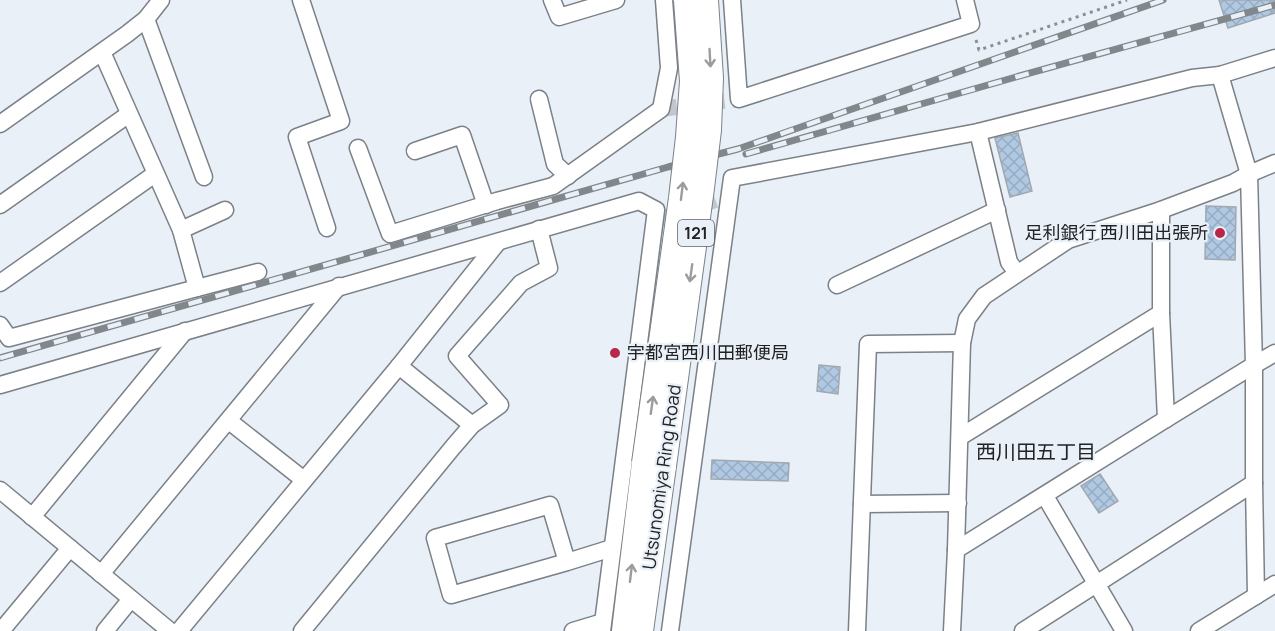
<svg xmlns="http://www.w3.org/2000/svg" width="1275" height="631" font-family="Manrope,'Noto Sans JP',sans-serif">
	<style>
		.building { fill: url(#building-cross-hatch); stroke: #a2a8af; stroke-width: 1.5 }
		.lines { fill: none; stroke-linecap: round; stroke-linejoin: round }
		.minor-tunnel { stroke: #c1c7cd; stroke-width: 16; stroke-dasharray: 16 8; stroke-linecap: butt }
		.minor-casing { stroke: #7b8187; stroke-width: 19 }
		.highway-casing { stroke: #7b8187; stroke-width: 26 }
		.path { stroke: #8a8f94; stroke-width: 3; stroke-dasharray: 3 4.5; stroke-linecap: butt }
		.minor { stroke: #fff; stroke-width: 16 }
		.highway { stroke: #fff; stroke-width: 24 }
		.rail-casing { stroke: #82878c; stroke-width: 7 }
		.rail { stroke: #e9f0f7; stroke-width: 4.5; stroke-dasharray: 14; stroke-linecap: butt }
		.highway-bridge-casing { stroke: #7b8187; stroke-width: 26; stroke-linecap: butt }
		.highway-bridge { stroke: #fff; stroke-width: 24 }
		.oneway { stroke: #9b9c9d }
		.poi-dot { fill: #b8274a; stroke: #e9f0f7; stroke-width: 2 }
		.labels { text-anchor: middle; stroke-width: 4.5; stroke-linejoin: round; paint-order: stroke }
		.shield { fill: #e9f0f7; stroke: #5c6064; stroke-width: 1.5 }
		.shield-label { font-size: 16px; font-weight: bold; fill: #202225 }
		.poi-label { font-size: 18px; fill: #202225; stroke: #e9f0f7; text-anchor: end }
		.street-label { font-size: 18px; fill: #202225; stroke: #e9f0f7 }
		.neighbourhood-label { font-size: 20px; fill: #202225; stroke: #e9f0f7 }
	</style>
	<defs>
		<pattern id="building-cross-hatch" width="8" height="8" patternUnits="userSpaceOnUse" patternTransform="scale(1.5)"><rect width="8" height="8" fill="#b0c9e3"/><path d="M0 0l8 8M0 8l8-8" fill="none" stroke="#97acc3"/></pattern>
	</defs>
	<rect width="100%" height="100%" fill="#e9f0f7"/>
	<g class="building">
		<polygon points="1219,0 1275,0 1275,13 1228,28"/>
		<polygon points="1018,133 1032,191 1010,197 995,138"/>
		<polygon points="1206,206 1236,207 1235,260 1205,259"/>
		<polygon points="819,365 840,367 838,394 817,391"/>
		<polygon points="712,460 789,463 788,481 711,479"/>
		<polygon points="1100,474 1118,501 1099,513 1081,486"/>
	</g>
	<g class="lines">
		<g class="minor-tunnel">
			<polyline points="661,109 739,99"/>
			<polyline points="655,221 730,195"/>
		</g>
		<g class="minor-casing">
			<g id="minor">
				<polyline points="301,0 341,121 297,137 327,228"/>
				<polyline points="552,0 559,17 616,0"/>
				<polyline points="732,0 739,99 971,24 965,0"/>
				<polyline points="146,19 204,177"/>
				<polyline points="1275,58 1220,75 1249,174 1275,163"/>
				<polyline points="539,99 555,164 568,176"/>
				<polyline points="0,124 127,34 146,19 161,0"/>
				<polyline points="978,132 1009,262 1017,273"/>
				<polyline points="358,148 390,234 497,201 553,186 661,109 669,68 664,0"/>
				<polyline points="415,151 462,135 486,205"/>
				<polyline points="0,205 129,114"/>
				<polyline points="181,230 225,210"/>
				<polyline points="0,283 155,174"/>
				<polyline points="837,285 997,210"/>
				<polyline points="197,288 258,272"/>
				<polyline points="1161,313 1166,419"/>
				<polyline points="0,325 9,338 197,288 181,230 102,52"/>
				<polyline points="399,366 472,425"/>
				<polyline points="0,385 639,201 656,210 602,631"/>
				<polyline points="229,421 304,480"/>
				<polyline points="960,437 1161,313 1161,210"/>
				<polyline points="1254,483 1256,596"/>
				<polyline points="0,490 170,631"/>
				<polyline points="1045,496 1124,631"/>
				<polyline points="862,504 958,503"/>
				<polyline points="32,517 185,331"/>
				<polyline points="956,550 1166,419 1254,365 1275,353"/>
				<polyline points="567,562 550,505 435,538 451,595 567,562 612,548"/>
				<polyline points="101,574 339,286"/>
				<polyline points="1,631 70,548"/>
				<polyline points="105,631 131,599"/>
				<polyline points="179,631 399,366 498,242"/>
				<polyline points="302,631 453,447 472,425 500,405 457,356 521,283 549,268 539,229"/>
				<polyline points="573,631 603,622"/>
				<polyline points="670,631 732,178 978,132 1192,78 1220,75"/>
				<polyline points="857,631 868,344 962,343"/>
				<polyline points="952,631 956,550 962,343 967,319 984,296 1068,240 1161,210 1233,183 1249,174 1254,365 1254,483 1023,631"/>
				<polyline points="1199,631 1275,584"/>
			</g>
		</g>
		<g class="highway-casing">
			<g id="highway">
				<polyline points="624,631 644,463"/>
				<polyline points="641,631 664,466"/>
			</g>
		</g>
		<polyline class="path" points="976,40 979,50 1127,0"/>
		<use href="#minor" class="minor"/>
		<use href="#highway" class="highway"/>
		<g class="rail-casing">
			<g id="rail">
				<polyline points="746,154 1016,77 1275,5"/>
				<polyline points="0,358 668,167 738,149 1163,0"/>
			</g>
		</g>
		<use href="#rail" class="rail"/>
		<g class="highway-bridge-casing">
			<g id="highway-bridge">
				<polyline points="644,463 681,198 688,137 692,81 686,0"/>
				<polyline points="664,466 702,188 709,130 711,78 706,0"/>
			</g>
		</g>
		<use href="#highway-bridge" class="highway-bridge"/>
	</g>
	<defs><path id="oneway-shaft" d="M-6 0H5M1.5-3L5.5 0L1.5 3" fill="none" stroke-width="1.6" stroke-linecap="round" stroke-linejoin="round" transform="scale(1.5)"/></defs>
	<g class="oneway">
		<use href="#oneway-shaft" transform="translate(710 58) rotate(87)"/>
		<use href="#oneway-shaft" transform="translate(682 191) rotate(-83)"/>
		<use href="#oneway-shaft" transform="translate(691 273) rotate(98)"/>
		<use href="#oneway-shaft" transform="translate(652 405) rotate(-82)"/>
		<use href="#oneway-shaft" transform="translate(631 573) rotate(-83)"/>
	</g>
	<g class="poi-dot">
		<circle cx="1220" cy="233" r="6"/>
		<circle cx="615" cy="353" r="6"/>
	</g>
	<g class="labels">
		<rect class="shield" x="678" y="220" width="36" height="26" rx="4.5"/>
		<g class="shield-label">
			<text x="696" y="239">121</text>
		</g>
		<g class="poi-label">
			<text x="1208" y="239">足利銀行 西川田出張所</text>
			<text x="627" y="359" text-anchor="start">宇都宮西川田郵便局</text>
		</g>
		<g class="street-label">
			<text transform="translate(662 477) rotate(-82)" y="6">Utsunomiya Ring Road</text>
		</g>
		<g class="neighbourhood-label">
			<text x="1036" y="459">西川田五丁目</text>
		</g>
	</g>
</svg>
